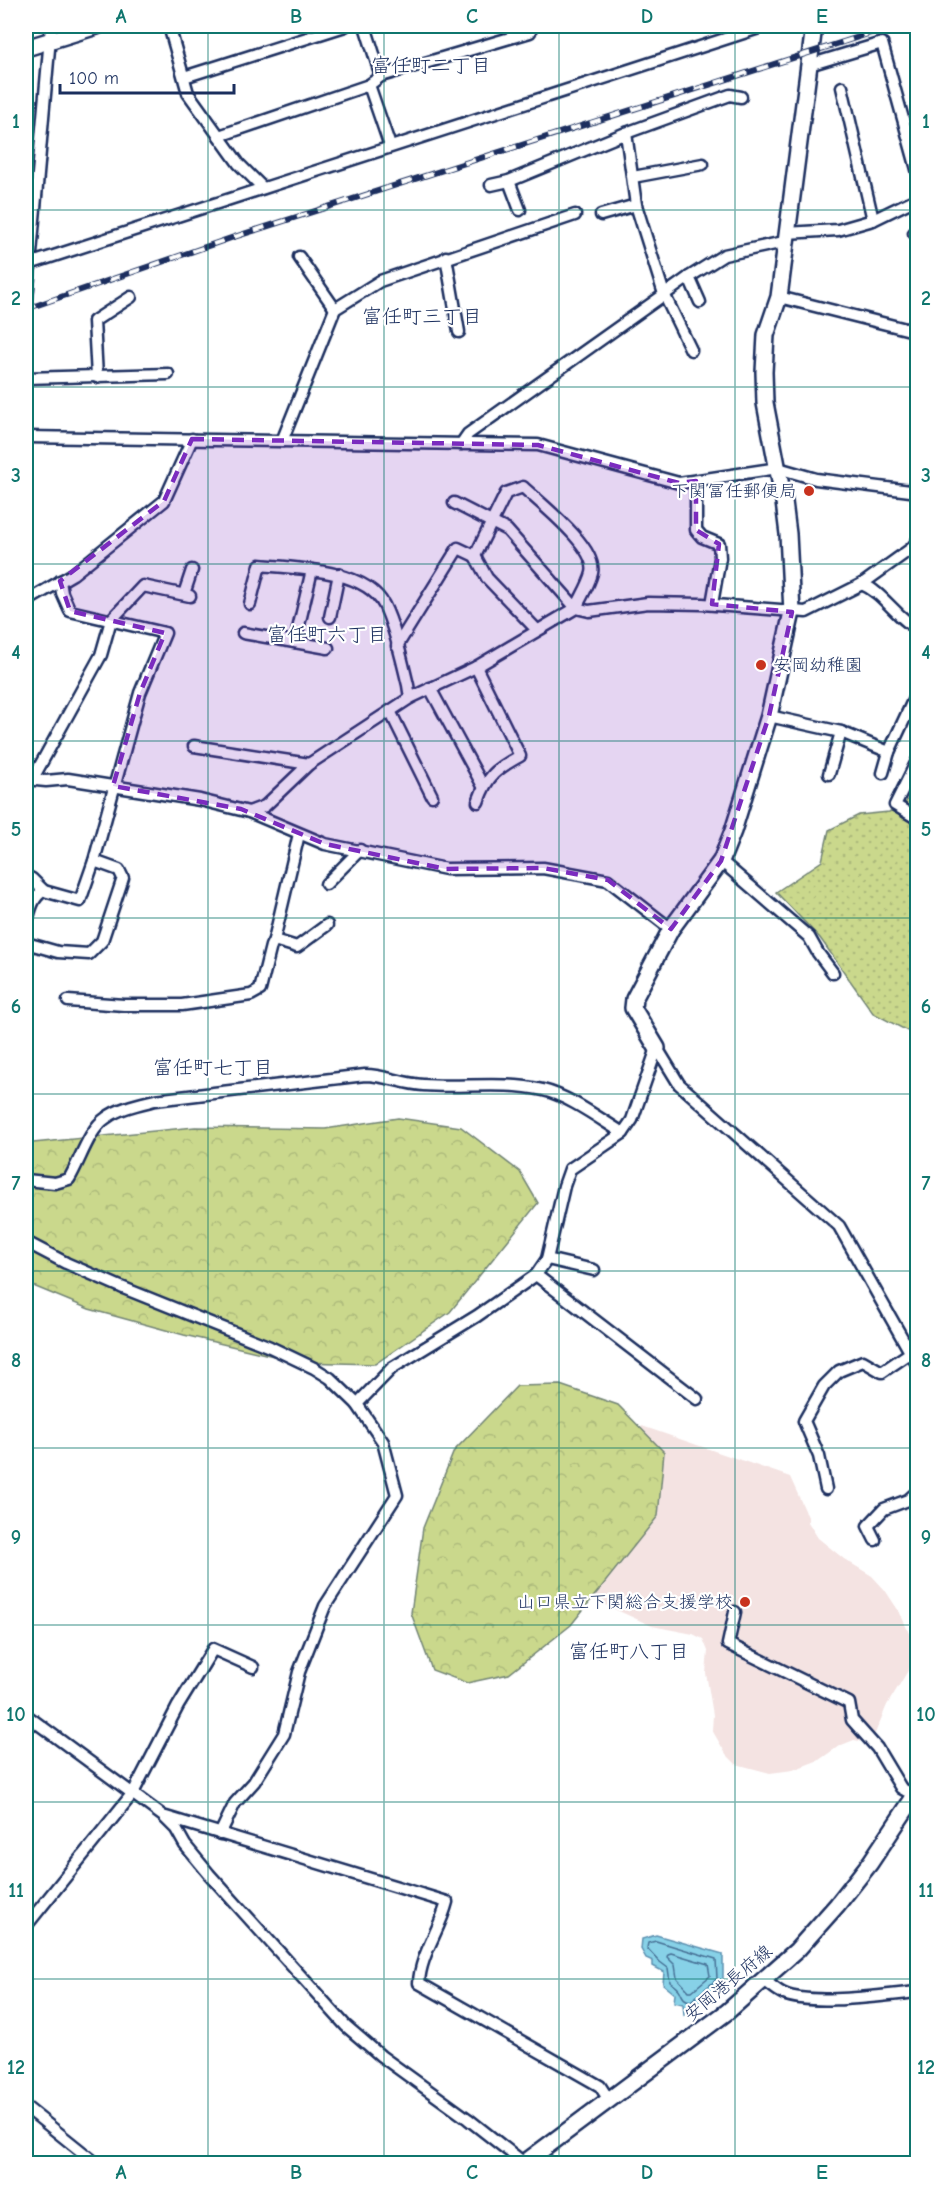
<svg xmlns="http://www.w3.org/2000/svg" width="943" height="2189" font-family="'Comic Neue','Klee One',sans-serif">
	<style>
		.built { fill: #f4e3e2 }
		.grass { fill: url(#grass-dots); stroke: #728475; stroke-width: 1.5 }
		.forest { fill: url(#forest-crowns); stroke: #728475; stroke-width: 1.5 }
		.water { fill: #87d1e7; stroke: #5c90b0; stroke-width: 1.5 }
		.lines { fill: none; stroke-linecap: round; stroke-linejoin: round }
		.shore { stroke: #467095; stroke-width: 1.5 }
		.street-casing { stroke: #1b2f5e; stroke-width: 15 }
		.secondary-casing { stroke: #1b2f5e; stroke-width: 20 }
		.street { stroke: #fff; stroke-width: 10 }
		.secondary { stroke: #fff; stroke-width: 15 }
		.rail-casing { stroke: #1b2f5e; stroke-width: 6 }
		.rail { stroke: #fff; stroke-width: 4; stroke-dasharray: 11; stroke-linecap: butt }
		.marked { fill: #7b2cbf; fill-opacity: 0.2; stroke: #7b2cbf; stroke-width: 4.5; stroke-dasharray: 12 8; stroke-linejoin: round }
		.grid { fill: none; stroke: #0f766e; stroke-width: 1.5; stroke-opacity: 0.55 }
		.poi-dot { fill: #c8321e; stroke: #fff; stroke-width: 2 }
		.labels { text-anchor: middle; stroke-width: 4.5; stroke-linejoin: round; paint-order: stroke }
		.poi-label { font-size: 18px; fill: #1b2f5e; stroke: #fff; text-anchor: end }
		.street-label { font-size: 18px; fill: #1b2f5e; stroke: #fff }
		.neighbourhood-label { font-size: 20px; fill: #1b2f5e; stroke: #fff }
		.neatline { fill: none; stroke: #0f766e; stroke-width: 2 }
		.grid-label { font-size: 20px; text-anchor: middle; font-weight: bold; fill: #0f766e }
	</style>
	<defs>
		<pattern id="grass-dots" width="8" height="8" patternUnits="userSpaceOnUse" patternTransform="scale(1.5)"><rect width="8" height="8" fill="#cad88c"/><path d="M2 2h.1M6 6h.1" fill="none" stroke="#adba7b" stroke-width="1.8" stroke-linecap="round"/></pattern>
		<pattern id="forest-crowns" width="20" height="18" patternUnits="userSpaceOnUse" patternTransform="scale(1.5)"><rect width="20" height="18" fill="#cad88c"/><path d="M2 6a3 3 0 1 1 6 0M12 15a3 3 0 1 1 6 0" fill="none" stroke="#adba7b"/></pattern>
	</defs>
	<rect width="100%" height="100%" fill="#fff"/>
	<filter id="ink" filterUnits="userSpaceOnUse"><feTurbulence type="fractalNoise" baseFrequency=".0167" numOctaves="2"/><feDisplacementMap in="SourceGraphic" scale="12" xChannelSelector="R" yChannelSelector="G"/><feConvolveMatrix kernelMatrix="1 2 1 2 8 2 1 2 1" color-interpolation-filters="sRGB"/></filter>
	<g filter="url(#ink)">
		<polygon class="built" points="642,1426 790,1477 808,1517 808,1522 818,1538 844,1559 872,1576 885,1590 900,1613 917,1651 917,1656 887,1705 871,1743 854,1740 839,1746 819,1760 793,1770 770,1773 736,1764 726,1754 712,1730 713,1715 706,1673 708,1651 703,1639 693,1634 652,1626 570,1589 624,1472"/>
		<polygon class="grass" points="917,778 917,1036 873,1013 820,938 776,892 822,861 829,830 859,815 889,812 906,802"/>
		<g class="forest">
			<polygon points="398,1118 461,1127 520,1172 538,1203 450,1312 375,1364 299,1362 184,1335 89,1309 26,1283 26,1146 33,1143 195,1127 325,1129"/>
			<polygon points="560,1385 618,1405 664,1452 658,1516 571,1625 509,1674 467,1683 432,1670 411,1613 423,1528 454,1451 517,1386"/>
		</g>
		<polygon class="water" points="656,1935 723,1954 723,1982 684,2015 683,2004 674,2002 675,1994 663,1984 664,1972 653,1966 653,1961 646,1958 641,1949 642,1939"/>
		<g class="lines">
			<g class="shore">
				<path d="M656,1941L716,1959L717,1979L691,2001C683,2000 683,1997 680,1991C678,1987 673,1984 670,1982L668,1968L660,1962L647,1948L648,1943Z"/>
				<polygon points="671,1953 708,1964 710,1976 692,1991 689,1991 677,1978 675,1965 667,1957 668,1954"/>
			</g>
			<g class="street-casing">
				<g id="street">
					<polyline points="169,26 188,93 239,164 263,188"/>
					<polyline points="365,26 381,76"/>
					<polyline points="809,65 882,43 918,173"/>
					<polyline points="184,77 345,26"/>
					<polyline points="369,85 390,146"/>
					<polyline points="842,87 873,220"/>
					<polyline points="626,133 730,95 741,97"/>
					<polyline points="219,136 369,85 381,76 530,32 528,26"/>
					<polyline points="633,177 703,164"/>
					<polyline points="509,181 520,210"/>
					<polyline points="491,185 509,181 626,133 636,205 664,294 691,350"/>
					<polyline points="601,215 636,205"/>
					<polyline points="786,233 838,230 873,220 918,198"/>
					<polyline points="914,233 918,233"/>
					<polyline points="299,257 335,309"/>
					<polyline points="446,257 459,332"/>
					<polyline points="26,265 765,26"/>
					<polyline points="689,277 700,302"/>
					<polyline points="779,297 918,332"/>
					<polyline points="26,311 51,26"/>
					<polyline points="97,377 94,321 131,297"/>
					<polyline points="26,378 168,374"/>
					<polyline points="26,437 538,445 679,483 778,468 816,479 918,492"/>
					<polyline points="282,441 335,309 380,281 575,215"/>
					<polyline points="461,444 468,434 689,277 724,255 784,242"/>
					<polyline points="696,481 696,530 702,537 719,544 720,558 712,604"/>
					<path d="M454,503L507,530L576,608C581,597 589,585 592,573C598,548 541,504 523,487L506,493L475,556L487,578L537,630"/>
					<path d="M862,584C884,593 896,618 918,629"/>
					<polyline points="184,594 192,570"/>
					<polyline points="26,604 32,598 73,574 164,501 192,439"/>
					<path d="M250,604L260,565C295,568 366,569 384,605C395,627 402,661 408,685L410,698"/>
					<polyline points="330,617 339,574"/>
					<polyline points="243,633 328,648"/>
					<polyline points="295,642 312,570"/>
					<polyline points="397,646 458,548 475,556"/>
					<path d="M476,667L520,756C496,769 487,776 478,802"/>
					<polyline points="430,688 483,786"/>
					<polyline points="390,711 432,796"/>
					<polyline points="769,716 841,732 889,752"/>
					<polyline points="194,746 309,764"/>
					<polyline points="918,759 895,805 918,819"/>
					<polyline points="883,773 889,752 918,690"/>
					<polyline points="829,774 841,732"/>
					<polyline points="26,779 46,781 68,779 200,800 249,812 325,844 446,869 543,868 608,880 671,929"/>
					<polyline points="32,780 101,655 111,620 143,586 190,596"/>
					<polyline points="249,812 265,806 309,764 410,698 476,667 576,608 589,611 648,603 702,604 806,612 862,584 912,548 918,540"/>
					<polyline points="721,861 809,937 818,953 833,973"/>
					<path d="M26,876L32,879L44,891C32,896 29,914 26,926"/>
					<polyline points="326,884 360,850"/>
					<polyline points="44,891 80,901 94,861 140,693 165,633 70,611 62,593 60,581"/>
					<polyline points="274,940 297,947 327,925"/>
					<polyline points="26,943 58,952 89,954 102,941 123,878 119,870 94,861"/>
					<polyline points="68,1001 124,1005 182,1005 251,995 260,990 271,946 274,940 299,834"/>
					<polyline points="657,1048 679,1084 839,1226 918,1366"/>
					<path d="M26,1180L55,1183L69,1179C80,1161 89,1129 106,1118C119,1108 139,1104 155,1100L365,1075C385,1075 403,1084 423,1085C462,1088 504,1081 543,1090C569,1096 600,1119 623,1133"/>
					<polyline points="26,1242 66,1263 121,1287 270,1347 314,1368 330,1378 357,1404 383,1442 397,1495 325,1606 299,1672 284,1734 254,1782 235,1803 220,1834"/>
					<polyline points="547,1259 594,1270"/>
					<polyline points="536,1275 697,1399"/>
					<polyline points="357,1404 392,1368 477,1316 536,1275 547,1259 564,1186 570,1169 623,1133 632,1120 657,1048"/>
					<polyline points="826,1489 819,1456 804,1421 824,1386 839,1371 863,1361 882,1372 910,1353"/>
					<polyline points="875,1540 868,1526 884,1509 908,1500 918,1491"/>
					<polyline points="735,1612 728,1644 849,1703 852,1720 877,1748 901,1788 915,1796"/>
					<polyline points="26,1715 163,1816 176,1829 185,1845 209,1874 346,2026 381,2056 468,2119 524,2163"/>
					<path d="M166,1817L447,1902C440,1930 420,1955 419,1983L600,2086L609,2100"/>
					<polyline points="26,1926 133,1793 178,1706 213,1649 253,1667"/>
					<path d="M765,1981C771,1985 777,1991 784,1994C813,2006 884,1995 918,1992"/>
					<polyline points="26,2107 97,2164"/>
				</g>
			</g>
			<g class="secondary-casing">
				<g id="secondary">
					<polyline points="26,48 97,26"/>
					<polyline points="657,1048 633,1008 634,999 671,929 721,861 733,831 769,716 792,612 788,534 784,502 765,403 764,372 766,335 779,297 814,26"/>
					<polyline points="523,2164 727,2012 797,1950 837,1905 870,1863 918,1791"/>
				</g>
			</g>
			<use href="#street" class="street"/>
			<use href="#secondary" class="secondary"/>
			<g class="rail-casing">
				<polyline id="rail" points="26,309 231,238 893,26"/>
			</g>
			<use href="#rail" class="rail"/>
		</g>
	</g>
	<path class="marked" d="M192,439L538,445L679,483L696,481V530L719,544L712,604L792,612L769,716L721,861L671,929L608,880L543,868L446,869L325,844L241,809L113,786L140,693L165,633L70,611L60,581L164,501Z"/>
	<path class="grid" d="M208,26V2164M384,26V2164M559,26V2164M735,26V2164M26,210H918M26,387H918M26,564H918M26,741H918M26,918H918M26,1094H918M26,1271H918M26,1448H918M26,1625H918M26,1802H918M26,1979H918"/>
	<g class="poi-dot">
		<circle cx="809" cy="491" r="6"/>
		<circle cx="761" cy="665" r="6"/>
		<circle cx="745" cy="1602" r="6"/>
	</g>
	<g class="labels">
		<g class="poi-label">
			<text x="797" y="497">下関冨任郵便局</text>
			<text x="773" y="671" text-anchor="start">安岡幼稚園</text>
			<text x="733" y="1608">山口県立下関総合支援学校</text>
		</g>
		<g class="street-label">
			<text transform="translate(728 1983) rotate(-40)" y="6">安岡港長府線</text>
		</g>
		<g class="neighbourhood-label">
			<text x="431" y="72">富任町二丁目</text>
			<text x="422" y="323">富任町三丁目</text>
			<text x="327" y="641">富任町六丁目</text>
			<text x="213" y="1074">富任町七丁目</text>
			<text x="629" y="1658">富任町八丁目</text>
		</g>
	</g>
	<rect width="943" height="2189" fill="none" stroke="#fff" stroke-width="66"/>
	<path d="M60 84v9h174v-9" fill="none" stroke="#1b2f5e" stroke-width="3"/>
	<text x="69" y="84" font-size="18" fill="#1b2f5e" stroke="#ffffff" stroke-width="4.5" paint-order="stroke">100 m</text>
	<rect x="33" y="33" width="877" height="2123" class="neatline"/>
	<g class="grid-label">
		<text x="121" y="23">A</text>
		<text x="296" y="23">B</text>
		<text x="472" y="23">C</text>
		<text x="647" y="23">D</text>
		<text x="822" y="23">E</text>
		<text x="16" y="128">1</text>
		<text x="926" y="128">1</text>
		<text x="16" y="305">2</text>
		<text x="926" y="305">2</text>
		<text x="16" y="482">3</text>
		<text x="926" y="482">3</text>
		<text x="16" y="659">4</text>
		<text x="926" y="659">4</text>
		<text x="16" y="836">5</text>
		<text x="926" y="836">5</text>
		<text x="16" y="1013">6</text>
		<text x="926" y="1013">6</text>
		<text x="16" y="1190">7</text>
		<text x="926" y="1190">7</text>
		<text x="16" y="1367">8</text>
		<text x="926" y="1367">8</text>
		<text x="16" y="1544">9</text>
		<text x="926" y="1544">9</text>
		<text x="16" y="1721">10</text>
		<text x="926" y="1721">10</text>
		<text x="16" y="1897">11</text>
		<text x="926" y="1897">11</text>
		<text x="16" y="2074">12</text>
		<text x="926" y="2074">12</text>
		<text x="121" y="2179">A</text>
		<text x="296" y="2179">B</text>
		<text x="472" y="2179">C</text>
		<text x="647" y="2179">D</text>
		<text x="822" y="2179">E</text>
	</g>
</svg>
